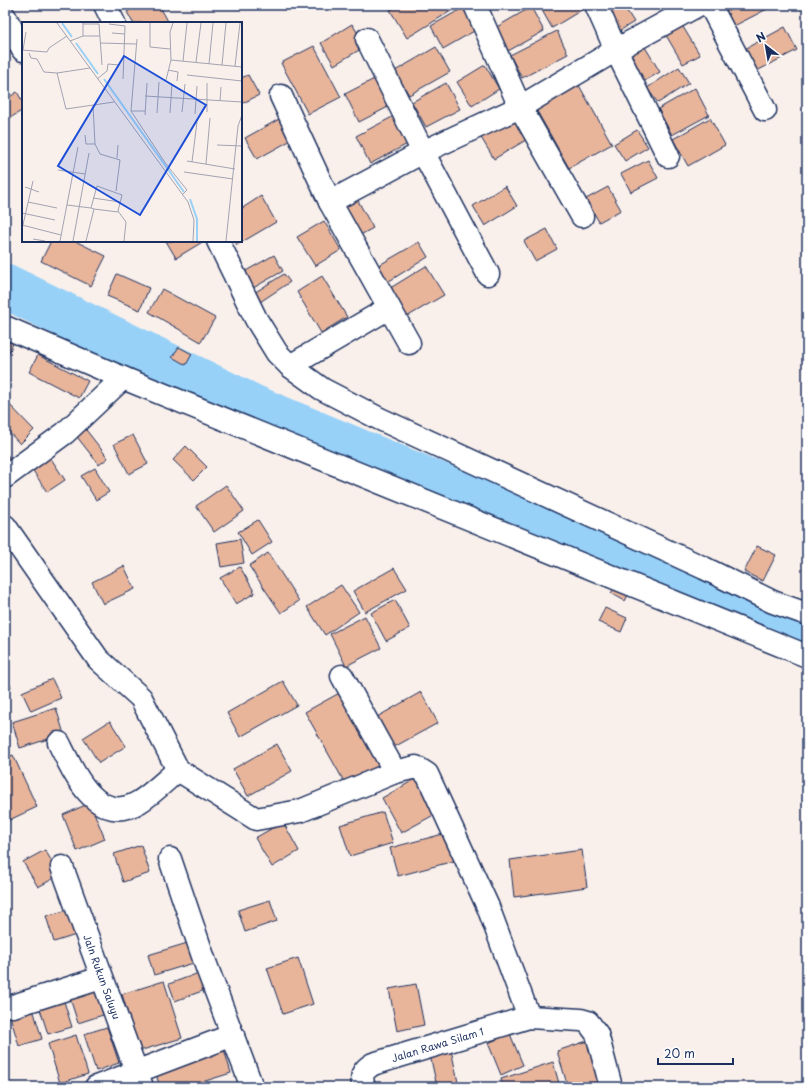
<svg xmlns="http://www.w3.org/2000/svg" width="812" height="1092" font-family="'Playpen Sans',sans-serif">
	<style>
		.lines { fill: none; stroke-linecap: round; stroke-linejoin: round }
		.river { stroke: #98d1f8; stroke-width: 45 }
		.building { fill: #e8b59b; stroke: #1b2f5e }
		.street-casing { stroke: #1b2f5e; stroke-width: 25 }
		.street { stroke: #fff; stroke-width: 22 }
		.labels { text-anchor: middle; stroke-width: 3; stroke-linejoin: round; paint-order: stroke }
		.street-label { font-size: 10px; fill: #1b2f5e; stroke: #fff }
		.inset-river { fill: none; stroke: #98d1f8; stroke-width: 2 }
		.inset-road { fill: none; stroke: #a1a3b3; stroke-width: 1 }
		.view { fill: #1d4ed8; fill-opacity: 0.15; stroke: #1d4ed8; stroke-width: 2 }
		.inset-edge { fill: none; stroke: #1b2f5e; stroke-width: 2 }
	</style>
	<rect width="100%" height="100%" fill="#faf0eb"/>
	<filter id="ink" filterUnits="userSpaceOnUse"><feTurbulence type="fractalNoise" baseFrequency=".025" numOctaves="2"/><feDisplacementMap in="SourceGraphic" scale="8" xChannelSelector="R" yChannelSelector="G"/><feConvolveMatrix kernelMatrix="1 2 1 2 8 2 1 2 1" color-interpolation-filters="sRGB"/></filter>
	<g filter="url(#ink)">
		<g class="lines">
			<polyline class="river" points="5,286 253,407 807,639"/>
		</g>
		<g class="building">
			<polygon points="138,5 159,5 169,23 133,23 127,12"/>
			<polygon points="398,5 459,5 459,6 407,38 390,10"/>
			<polygon points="539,5 587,5 588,6 552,28"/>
			<polygon points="600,5 623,5 634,22 616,33"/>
			<polygon points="722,5 770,5 771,7 732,27"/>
			<polygon points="531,7 544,31 508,51 495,28"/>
			<polygon points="463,8 476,30 443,49 431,26"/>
			<polygon points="680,22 700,55 683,64 664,32"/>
			<polygon points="352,24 366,46 334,65 321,43"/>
			<polygon points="785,27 797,50 753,73 741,51"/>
			<polygon points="557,31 568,54 522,78 510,55"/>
			<polygon points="642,42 660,72 643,82 625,52"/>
			<polygon points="314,46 341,97 308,114 281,63"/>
			<polygon points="436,47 450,72 409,95 395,71"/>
			<polygon points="485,65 499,89 472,106 457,82"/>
			<polygon points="679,67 689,83 658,103 647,88"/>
			<polygon points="248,75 259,95 241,104 241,78"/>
			<polygon points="378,77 392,105 359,122 345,94"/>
			<polygon points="576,80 612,144 569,168 533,104"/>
			<polygon points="446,83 460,109 426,127 412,102"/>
			<polygon points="695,88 709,115 672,135 658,109"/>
			<polygon points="17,92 23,102 23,110 5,121 5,100"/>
			<polygon points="398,114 413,141 370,164 356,136"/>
			<polygon points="517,114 531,137 494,159 480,136"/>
			<polygon points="281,118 293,139 257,159 245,138"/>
			<polygon points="710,118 725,145 688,166 673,139"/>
			<polygon points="637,130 648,147 625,161 614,144"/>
			<polygon points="648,160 658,178 631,192 621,174"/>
			<polygon points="505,186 517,206 485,226 473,206"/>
			<polygon points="608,187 621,210 599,222 586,199"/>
			<polygon points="261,196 276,222 237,245 235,241 241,241 241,209"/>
			<polygon points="357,199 373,228 355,238 339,209"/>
			<polygon points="324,221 341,250 315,266 297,237"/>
			<polygon points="547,229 557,249 535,261 524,241"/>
			<polygon points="51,241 75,241 106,256 91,286 41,261"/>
			<polygon points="166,241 204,241 176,258"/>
			<polygon points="419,242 428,257 386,283 376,267"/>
			<polygon points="274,255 283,271 253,288 244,272"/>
			<polygon points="426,266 444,295 405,318 387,290"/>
			<polygon points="117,274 149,288 140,310 107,296"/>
			<polygon points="284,274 290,282 260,302 254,293"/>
			<polygon points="322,276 347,317 321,333 297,292"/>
			<polygon points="162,289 215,318 201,342 149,312"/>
			<polygon points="5,332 16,337 6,359 5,359"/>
			<polygon points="179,347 192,354 186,365 172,357"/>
			<polygon points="38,355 88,381 79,398 29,372"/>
			<polygon points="7,402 34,430 20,444 5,428 5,404"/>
			<polygon points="83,426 108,458 99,465 74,433"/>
			<polygon points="133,435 148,464 129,474 114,444"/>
			<polygon points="186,446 207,467 194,480 173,460"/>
			<polygon points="5,452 12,461 5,466"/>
			<polygon points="48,454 65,480 47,492 30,466"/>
			<polygon points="95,468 109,492 96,500 81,476"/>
			<polygon points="226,485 244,511 214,532 196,506"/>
			<polygon points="258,520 272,542 252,555 238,532"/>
			<polygon points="240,539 244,563 221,567 217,543"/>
			<polygon points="757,546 776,555 763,581 744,572"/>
			<polygon points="268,553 299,601 281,613 249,566"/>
			<polygon points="124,566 135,589 103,604 92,582"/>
			<polygon points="240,567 255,593 236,604 220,578"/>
			<polygon points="394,568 407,589 365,612 353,591"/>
			<polygon points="341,585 359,612 325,635 307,607"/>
			<polygon points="616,586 629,593 625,601 611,593"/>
			<polygon points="395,600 410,628 386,641 371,613"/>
			<polygon points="605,608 627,618 621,632 598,622"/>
			<polygon points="365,616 381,648 346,666 330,634"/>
			<polygon points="5,674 11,687 5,690"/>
			<polygon points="52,679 61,698 31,711 22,692"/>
			<polygon points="283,681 297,705 240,737 227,713"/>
			<polygon points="343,691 383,763 346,785 305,712"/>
			<polygon points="421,692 438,723 394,747 377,717"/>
			<polygon points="56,708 64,734 20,748 12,722"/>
			<polygon points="110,721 126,746 99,763 83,738"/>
			<polygon points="277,744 292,771 248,796 233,769"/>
			<polygon points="13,755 37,807 5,822 5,758"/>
			<polygon points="419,777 439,812 401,833 382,798"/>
			<polygon points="90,803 105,839 77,851 63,815"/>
			<polygon points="383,812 393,843 350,856 340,825"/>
			<polygon points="283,822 299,851 272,867 255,838"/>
			<polygon points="447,833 454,861 398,876 390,848"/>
			<polygon points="141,845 150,873 123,882 114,854"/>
			<polygon points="45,850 60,875 38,887 23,862"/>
			<polygon points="582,850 587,887 514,897 510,860"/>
			<polygon points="270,900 277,921 245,932 238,910"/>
			<polygon points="71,909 79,934 54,942 46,916"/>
			<polygon points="194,941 200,961 154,975 148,955"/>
			<polygon points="298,958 313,1004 283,1014 267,968"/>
			<polygon points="207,970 213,987 175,1001 169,984"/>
			<polygon points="164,981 182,1038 139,1051 122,994"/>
			<polygon points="94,984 103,1015 78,1023 68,992"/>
			<polygon points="416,984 424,1025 397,1031 389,989"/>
			<polygon points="62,995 72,1027 48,1034 38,1003"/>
			<polygon points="33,1009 42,1039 19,1046 10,1016"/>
			<polygon points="107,1027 119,1063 96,1071 84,1034"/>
			<polygon points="510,1034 523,1065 501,1075 488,1043"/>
			<polygon points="76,1035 88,1074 60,1083 48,1044"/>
			<polygon points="587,1041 600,1081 580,1087 568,1087 557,1051"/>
			<polygon points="450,1045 459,1087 437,1087 429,1050"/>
			<polygon points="223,1046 231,1073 186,1087 160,1087 154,1068"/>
			<polygon points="553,1062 560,1087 503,1087 501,1079"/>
		</g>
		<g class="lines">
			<g class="street-casing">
				<g id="street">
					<polyline points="105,5 114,23"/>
					<polyline points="475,5 520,107 582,216"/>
					<polyline points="596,5 616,50 668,156"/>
					<polyline points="710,5 765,110"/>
					<polyline points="5,17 23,50"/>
					<polyline points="367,39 423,152 488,274"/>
					<polyline points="281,96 330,202 409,343"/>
					<polyline points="330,202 423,152 520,107 616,50 698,5"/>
					<polyline points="218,241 256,319 277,353 290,366 322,389 380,419 704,568 773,602 807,614"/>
					<polyline points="5,327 123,378 807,656"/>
					<polyline points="290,366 389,308"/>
					<polyline points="5,477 65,433 123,378"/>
					<polyline points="5,526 98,659 141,698 178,770 256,819 300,811 395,772 416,767 427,774 488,907 529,1017"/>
					<polyline points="342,676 395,772"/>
					<path d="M59,743C74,773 97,827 139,802C152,794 166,780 178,770"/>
					<polyline points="170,859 206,965 252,1087"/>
					<path id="s1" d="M62,867L142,1087"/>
					<polyline points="13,1006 101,978"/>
					<polyline points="96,1087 233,1035"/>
					<path id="s2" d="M364,1087C360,1075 363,1070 373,1064L529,1017L581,1020L588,1022L597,1034L611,1087"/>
				</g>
			</g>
			<use href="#street" class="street"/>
		</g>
	</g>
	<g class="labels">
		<g class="street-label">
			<text dy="4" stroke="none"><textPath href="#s1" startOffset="117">Jaln Rukun Saluyu</textPath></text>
			<text dy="4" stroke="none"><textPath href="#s2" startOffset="95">Jalan Rawa Silam 1</textPath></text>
		</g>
	</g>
	<g transform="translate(22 22)">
		<rect width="220" height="220" fill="#faf0eb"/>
		<path class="inset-river" d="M40,1L50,15M54,21L76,52M82,57L162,170M168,177L175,197V219"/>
		<path class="inset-road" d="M35,1L166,180L172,198L171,219M128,1V25L148,27M151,1L148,10L149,38L220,45M61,2H77L80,43M87,2L103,4L101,57M90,11L103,12M61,14V1M115,17L109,89L144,142L165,168L161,172M48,19L61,14H78M78,21L114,22M0,28L25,30L27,26L45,14M1,28L4,10M7,31L9,36L15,37L22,50L35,51L44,87L92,80M161,39L165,1M174,40L179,1M187,42L191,1M200,43L204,1M213,44L218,1M146,48L156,50L155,59M35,51L68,46M165,53L220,59M75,57L85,49L86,42L97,43M144,58L149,38M123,74L220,80M198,79L199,65M71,83L73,122L78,132L98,138L94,169M109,89H123M160,90L163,62M185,90V61M135,91L137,60M148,91L150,62M173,92L175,64M123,93L125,61M63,113L64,122H73M195,123L220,124M95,136L96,123M165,139L213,147M170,140L175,100M184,142L188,96M36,148L63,152M162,150L211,157M3,165L17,170M71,176L98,180M6,180L35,186M45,183L69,186M72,187L96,190M0,191L33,198M0,203L39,213M0,207L11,159M11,217L23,219M38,219L56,125M51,219L67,131M64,219L72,187L69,186L75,164L100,173L96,189L104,200L102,219M204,219L216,104L220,93"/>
		<path class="view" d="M102,34L184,83L118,193L36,144Z"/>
		<rect width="220" height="220" class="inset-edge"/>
	</g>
	<rect width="812" height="1092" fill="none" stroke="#fff" stroke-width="20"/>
	<rect x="10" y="10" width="792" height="1072" fill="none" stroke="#1b2f5e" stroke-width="1.5" filter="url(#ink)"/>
	<g transform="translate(766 46) rotate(329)" stroke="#ffffff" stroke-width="3" paint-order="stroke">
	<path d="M0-3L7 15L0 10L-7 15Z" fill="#1b2f5e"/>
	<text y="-6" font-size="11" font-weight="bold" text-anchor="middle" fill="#1b2f5e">N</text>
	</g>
	<path d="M658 1058v6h75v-6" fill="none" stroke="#1b2f5e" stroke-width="2"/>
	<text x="664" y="1058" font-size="12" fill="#1b2f5e" stroke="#ffffff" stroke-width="3" paint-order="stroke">20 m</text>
</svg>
